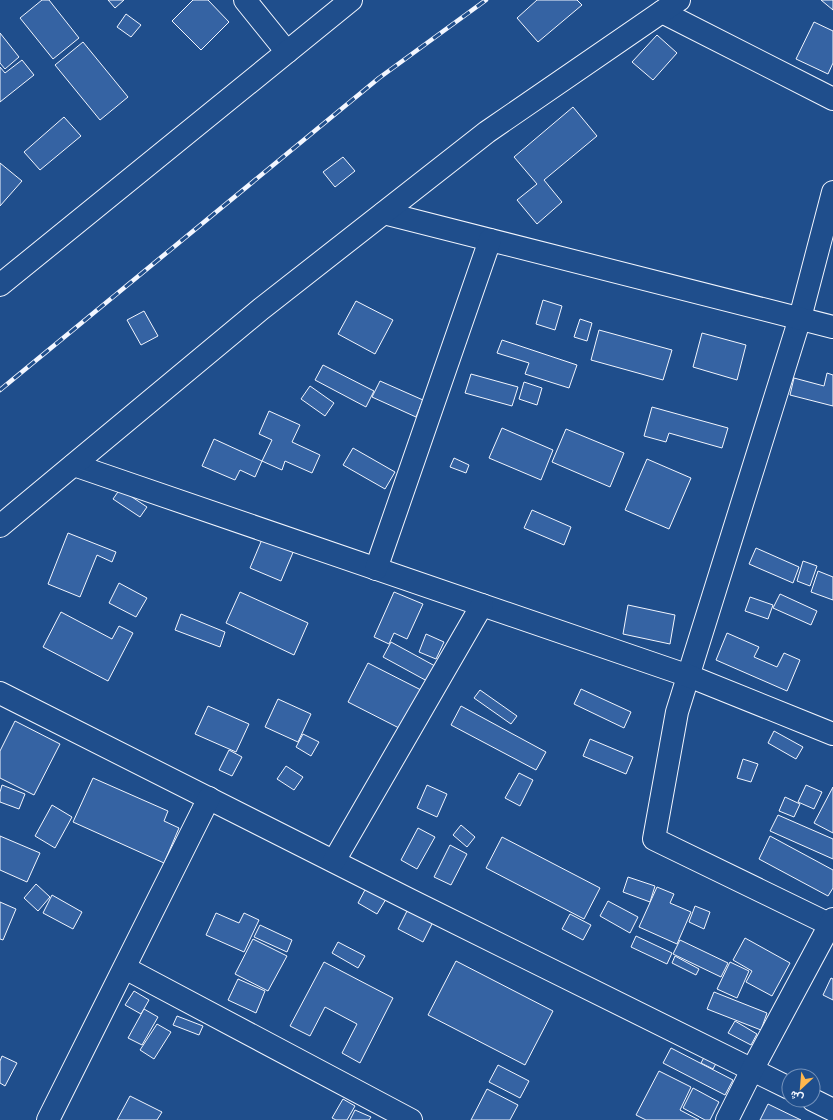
<svg xmlns="http://www.w3.org/2000/svg" width="833" height="1120" font-family="'Roboto Condensed',Vazirmatn,sans-serif">
	<style>
		.building { fill: #3563a3; stroke: #f2f6ff }
		.lines { fill: none; stroke-linecap: round; stroke-linejoin: round }
		.minor-casing { stroke: #f2f6ff; stroke-width: 24 }
		.tertiary-casing { stroke: #f2f6ff; stroke-width: 24 }
		.minor { stroke: #1f4e8c; stroke-width: 22 }
		.tertiary { stroke: #1f4e8c; stroke-width: 22 }
		.rail-casing { stroke: #f2f6ff; stroke-width: 4.5 }
		.rail { stroke: #1f4e8c; stroke-width: 3; stroke-dasharray: 9; stroke-linecap: butt }
	</style>
	<rect width="100%" height="100%" fill="#1f4e8c"/>
	<g class="building">
		<polygon points="42,0 49,0 79,38 53,59 20,18"/>
		<polygon points="108,0 124,0 115,8"/>
		<polygon points="193,0 208,0 229,22 201,50 172,21"/>
		<polygon points="537,0 577,0 582,5 538,42 517,18"/>
		<polygon points="821,0 833,0 833,10"/>
		<polygon points="126,14 141,25 131,37 117,27"/>
		<polygon points="814,22 833,31 833,63 828,74 796,59"/>
		<polygon points="0,33 19,57 5,69 0,63"/>
		<polygon points="657,35 677,53 653,80 632,62"/>
		<polygon points="83,42 128,97 100,120 55,65"/>
		<polygon points="22,60 34,75 0,102 0,67 5,73"/>
		<polygon points="573,107 597,136 544,180 562,202 537,224 517,200 537,184 514,157"/>
		<polygon points="64,117 81,136 40,170 24,152"/>
		<polygon points="343,157 355,171 335,187 323,172"/>
		<polygon points="0,163 22,181 0,206"/>
		<polygon points="543,300 562,306 555,330 536,324"/>
		<polygon points="356,301 393,320 375,354 338,334"/>
		<polygon points="144,311 158,336 141,345 127,320"/>
		<polygon points="580,319 592,323 587,341 574,337"/>
		<polygon points="599,330 672,350 663,380 591,360"/>
		<polygon points="702,333 746,345 737,380 693,367"/>
		<polygon points="502,340 577,365 569,388 525,374 529,363 497,353"/>
		<polygon points="323,365 374,391 366,407 315,380"/>
		<polygon points="827,373 833,375 833,406 790,395 794,378 824,386"/>
		<polygon points="471,374 518,387 512,406 465,393"/>
		<polygon points="380,381 423,400 416,417 372,397"/>
		<polygon points="524,382 542,388 537,405 519,399"/>
		<polygon points="310,386 334,403 325,416 301,399"/>
		<polygon points="652,407 728,428 722,448 669,433 666,442 644,436"/>
		<polygon points="269,411 300,425 292,442 320,455 312,473 285,461 282,470 262,461 272,440 259,434"/>
		<polygon points="502,428 553,450 541,480 489,458"/>
		<polygon points="566,429 624,453 610,487 552,462"/>
		<polygon points="214,439 262,461 255,477 240,470 235,480 202,466"/>
		<polygon points="353,448 395,472 385,489 343,465"/>
		<polygon points="454,458 469,465 466,473 450,467"/>
		<polygon points="647,459 691,478 669,529 625,510"/>
		<polygon points="120,489 147,507 140,517 113,499"/>
		<polygon points="532,510 571,527 564,545 524,528"/>
		<polygon points="68,533 116,552 112,562 97,555 80,597 48,584"/>
		<polygon points="263,537 294,550 281,581 250,568"/>
		<polygon points="756,548 799,567 793,583 749,564"/>
		<polygon points="803,561 817,566 810,586 797,581"/>
		<polygon points="818,571 833,577 833,600 811,592"/>
		<polygon points="119,583 147,598 136,617 109,603"/>
		<polygon points="240,592 308,623 294,655 226,623"/>
		<polygon points="394,592 423,604 407,639 394,633 389,644 374,637"/>
		<polygon points="780,594 817,611 811,625 773,608"/>
		<polygon points="750,597 773,605 768,619 745,611"/>
		<polygon points="628,605 675,615 670,644 623,634"/>
		<polygon points="61,612 112,639 119,626 133,633 108,681 43,647"/>
		<polygon points="181,614 225,632 220,647 175,630"/>
		<polygon points="727,633 759,647 754,657 777,667 784,653 800,660 787,691 716,660"/>
		<polygon points="426,634 444,642 436,659 419,652"/>
		<polygon points="391,642 435,666 427,681 383,657"/>
		<polygon points="368,663 421,690 401,729 348,702"/>
		<polygon points="581,689 631,712 624,728 574,704"/>
		<polygon points="480,690 517,716 511,724 474,698"/>
		<polygon points="278,699 311,714 298,742 265,727"/>
		<polygon points="208,706 249,724 236,752 195,734"/>
		<polygon points="461,706 546,752 536,770 451,725"/>
		<polygon points="15,721 60,744 34,795 0,778 0,751"/>
		<polygon points="774,731 803,747 796,759 768,743"/>
		<polygon points="303,734 319,742 311,756 296,747"/>
		<polygon points="590,739 633,757 626,774 583,756"/>
		<polygon points="229,750 242,757 232,776 219,770"/>
		<polygon points="743,759 758,764 751,782 737,778"/>
		<polygon points="286,766 303,777 294,790 277,779"/>
		<polygon points="519,773 533,780 520,806 505,798"/>
		<polygon points="93,778 168,811 164,821 179,828 164,863 73,822"/>
		<polygon points="2,785 25,794 19,809 0,802 0,792"/>
		<polygon points="427,785 447,794 437,817 417,808"/>
		<polygon points="806,785 822,792 814,809 798,802"/>
		<polygon points="833,787 833,833 814,823"/>
		<polygon points="785,797 800,804 794,817 779,811"/>
		<polygon points="52,805 72,817 55,848 35,836"/>
		<polygon points="778,815 833,839 833,859 770,831"/>
		<polygon points="461,825 475,837 467,847 453,835"/>
		<polygon points="418,828 435,837 417,869 401,860"/>
		<polygon points="0,836 40,853 27,882 0,870"/>
		<polygon points="770,836 833,870 833,888 828,896 759,859"/>
		<polygon points="502,837 600,888 584,919 486,868"/>
		<polygon points="450,845 467,854 451,885 434,877"/>
		<polygon points="628,877 655,886 650,902 623,892"/>
		<polygon points="36,884 50,897 38,911 24,898"/>
		<polygon points="657,887 674,894 670,903 691,912 677,944 639,927"/>
		<polygon points="366,888 386,899 377,914 358,903"/>
		<polygon points="52,895 82,912 73,929 43,913"/>
		<polygon points="608,901 638,917 630,933 600,916"/>
		<polygon points="0,902 16,909 3,940 0,939"/>
		<polygon points="695,906 710,912 704,929 689,922"/>
		<polygon points="408,909 433,922 423,942 398,929"/>
		<polygon points="216,913 239,923 244,913 259,920 244,952 206,935"/>
		<polygon points="570,914 591,925 583,940 562,929"/>
		<polygon points="260,925 292,940 287,952 254,937"/>
		<polygon points="636,936 672,953 667,964 631,947"/>
		<polygon points="745,938 790,963 772,996 746,982 752,971 733,960"/>
		<polygon points="253,939 287,956 268,991 235,974"/>
		<polygon points="680,940 728,963 721,977 673,954"/>
		<polygon points="338,942 365,956 358,968 332,953"/>
		<polygon points="675,956 699,969 696,975 672,963"/>
		<polygon points="456,961 553,1011 525,1065 428,1015"/>
		<polygon points="324,962 393,998 360,1063 342,1053 357,1024 325,1007 310,1036 290,1026"/>
		<polygon points="730,962 749,971 737,998 717,989"/>
		<polygon points="831,978 833,979 833,1000 823,995"/>
		<polygon points="238,979 265,991 256,1013 228,1000"/>
		<polygon points="134,991 149,1000 141,1014 125,1005"/>
		<polygon points="714,992 767,1013 761,1030 707,1009"/>
		<polygon points="144,1009 158,1017 142,1045 128,1038"/>
		<polygon points="177,1016 203,1026 199,1035 173,1025"/>
		<polygon points="735,1021 757,1034 751,1045 728,1033"/>
		<polygon points="157,1024 171,1032 154,1059 140,1050"/>
		<polygon points="671,1048 733,1080 725,1095 663,1063"/>
		<polygon points="709,1048 721,1054 713,1069 701,1063"/>
		<polygon points="2,1056 17,1063 5,1086 0,1083 0,1061"/>
		<polygon points="498,1065 529,1081 520,1098 489,1082"/>
		<polygon points="659,1071 691,1087 680,1110 699,1120 646,1120 636,1115"/>
		<polygon points="693,1088 719,1102 710,1120 705,1120 683,1108"/>
		<polygon points="487,1089 518,1105 510,1120 471,1120"/>
		<polygon points="130,1096 162,1112 157,1120 117,1120"/>
		<polygon points="343,1099 355,1106 347,1120 336,1120 332,1118"/>
		<polygon points="768,1104 801,1120 760,1120"/>
		<polygon points="355,1110 371,1117 369,1120 350,1120"/>
	</g>
	<g class="lines">
		<g class="minor-casing">
			<g id="minor">
				<polyline points="245,0 287,52"/>
				<polyline points="662,12 833,99"/>
				<polyline points="833,192 800,318 677,712 654,839 833,926"/>
				<polyline points="384,213 833,327"/>
				<polyline points="74,465 689,676 833,734"/>
				<polyline points="0,526 261,309 487,132 679,0"/>
				<polyline points="376,569 490,240"/>
				<polyline points="0,693 410,900 789,1088"/>
				<polyline points="334,861 482,605"/>
				<polyline points="125,968 411,1120"/>
				<polyline points="813,1100 833,1110"/>
				<polyline points="48,1120 209,798"/>
				<polyline points="727,1120 752,1070 833,919"/>
			</g>
		</g>
		<g class="tertiary-casing">
			<polyline id="tertiary" points="0,285 351,0"/>
		</g>
		<use href="#minor" class="minor"/>
		<use href="#tertiary" class="tertiary"/>
		<g class="rail-casing">
			<polyline id="rail" points="0,390 379,78 486,0"/>
		</g>
		<use href="#rail" class="rail"/>
	</g>
	<g transform="translate(801 1088) rotate(206)"><circle r="19" fill="#1f4e8c" stroke="#7391ba"/>
	<path d="M0-3L7 15L0 10L-7 15Z" fill="#ffb74d"/>
	<text y="-6" font-size="11" font-weight="bold" text-anchor="middle" fill="#f2f6ff">ش</text>
	</g>
</svg>
